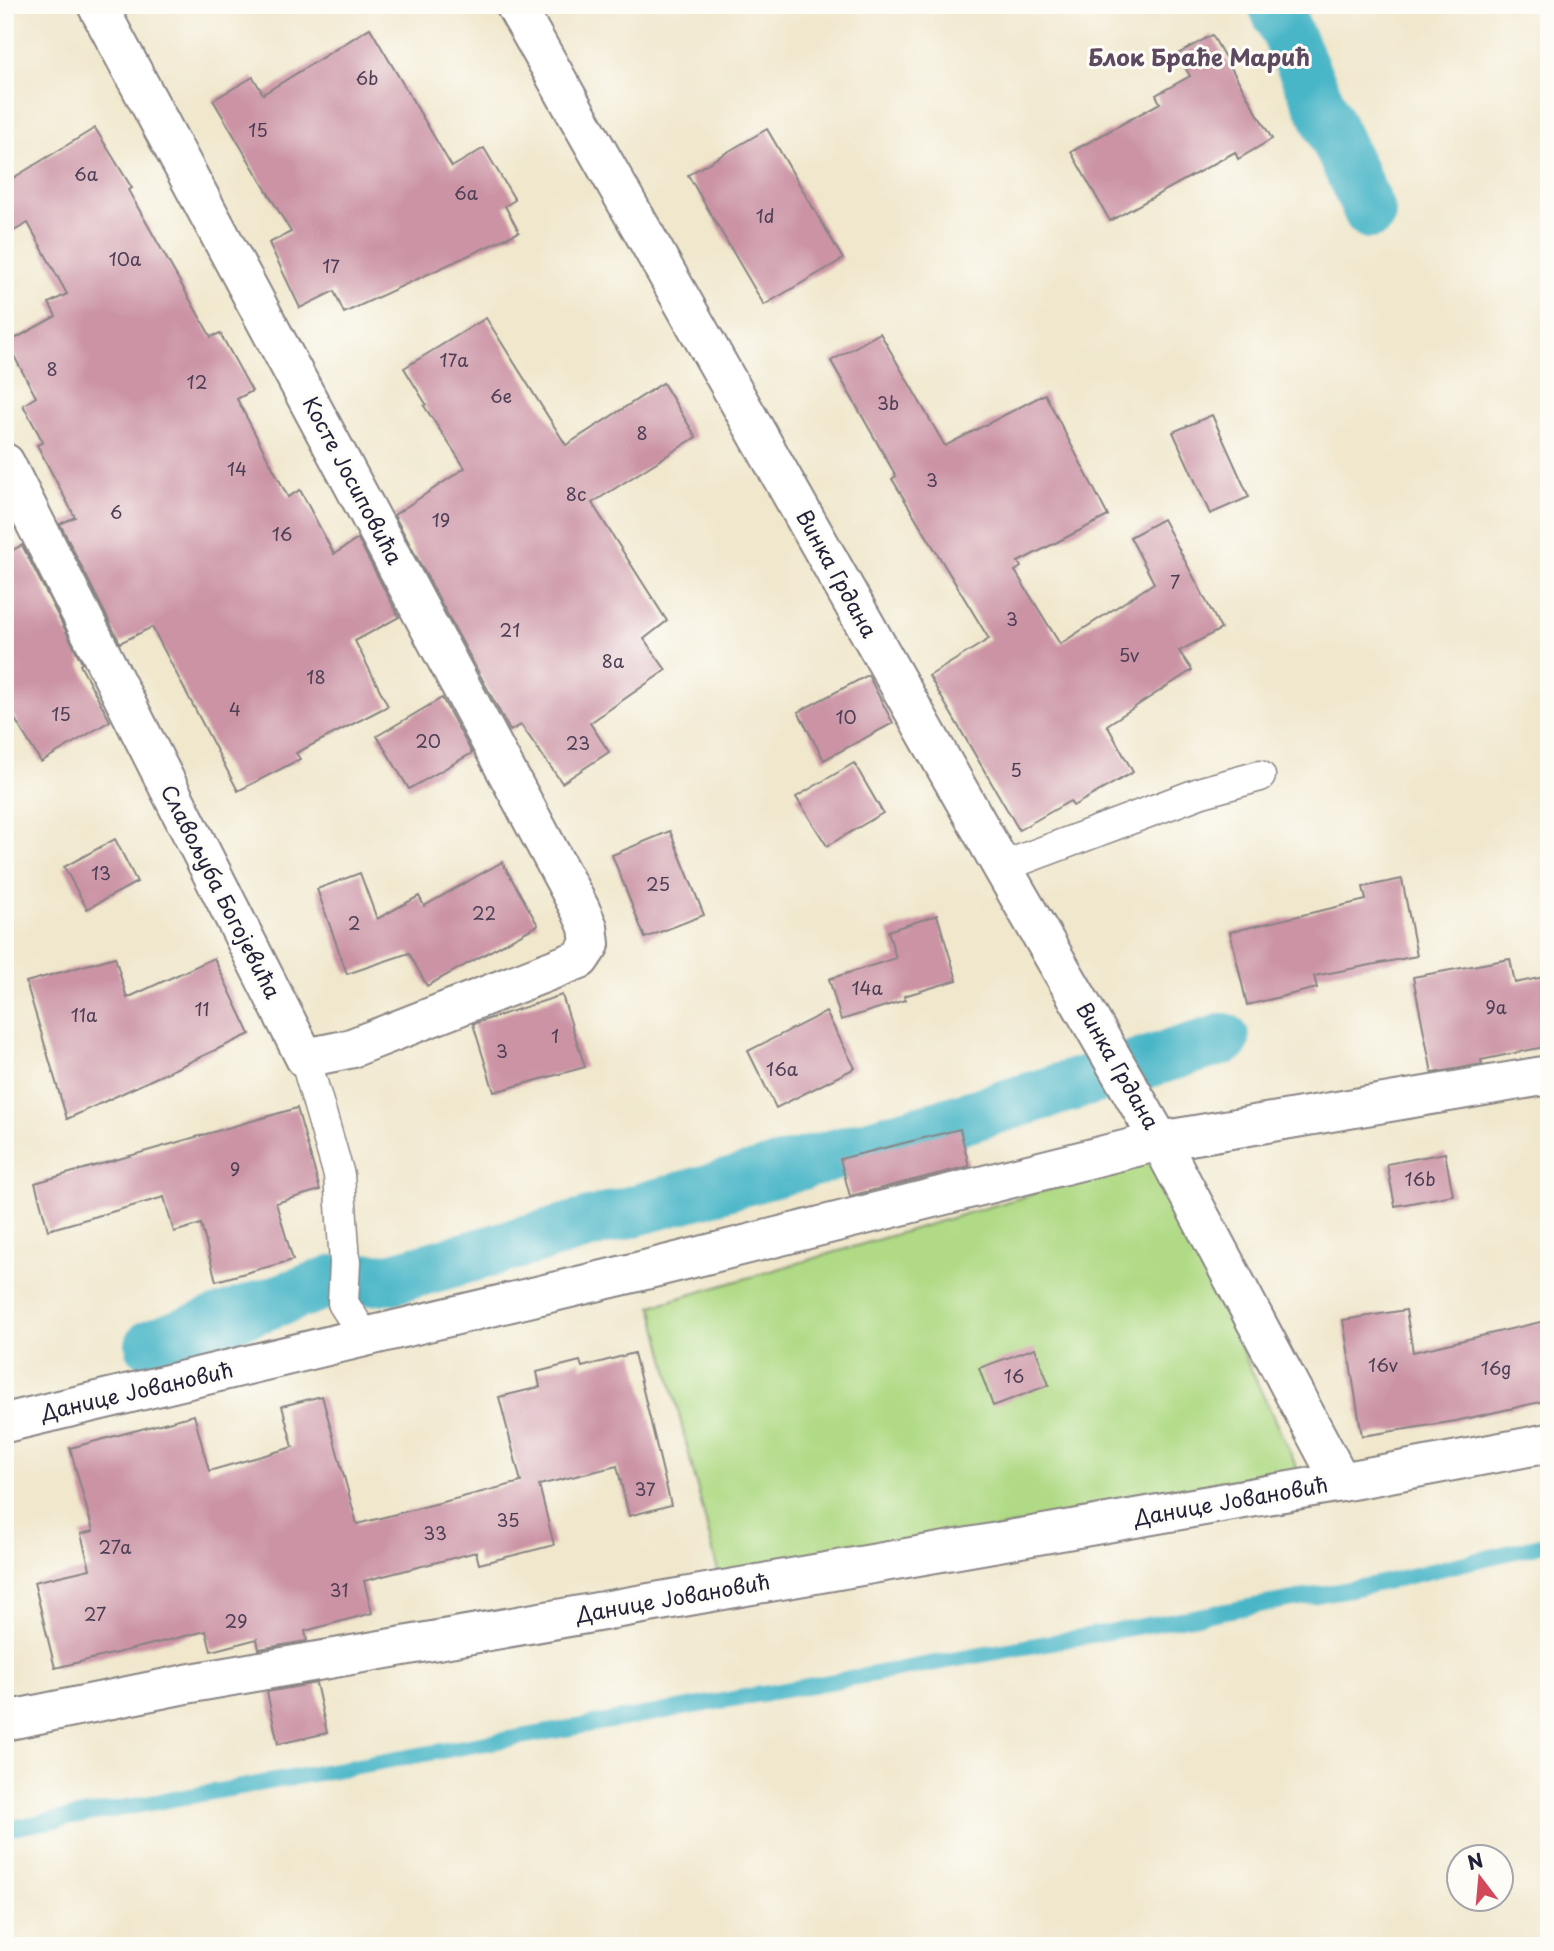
<svg xmlns="http://www.w3.org/2000/svg" width="1554" height="1951" font-family="'Playpen Sans',sans-serif">
	<style>
		.green { fill: #b0da85; stroke: #697e60; stroke-width: 2 }
		.lines { fill: none; stroke-linecap: round; stroke-linejoin: round }
		.stream { stroke: #4ab6c7; stroke-width: 16 }
		.canal { stroke: #4ab6c7; stroke-width: 52 }
		.building { fill: #cb93a4 }
		.lane-casing { stroke: #898484; stroke-width: 33 }
		.street-casing { stroke: #898484; stroke-width: 42 }
		.lane { stroke: #fff; stroke-width: 30 }
		.street { stroke: #fff; stroke-width: 38 }
		.labels { text-anchor: middle; stroke-width: 6; stroke-linejoin: round; paint-order: stroke }
		.number-label { font-size: 18px; fill: #4c3e55 }
		.street-label { font-size: 21px; fill: #22223b; stroke: #fdfcf7 }
		.neighbourhood-label { font-size: 23px; font-weight: bold; fill: #5d4a60; stroke: #fdfcf7 }
	</style>
	<rect width="100%" height="100%" fill="#fdfcf7"/>
	<filter id="ink" filterUnits="userSpaceOnUse"><feTurbulence type="fractalNoise" baseFrequency=".0143" numOctaves="2"/><feDisplacementMap in="SourceGraphic" scale="14" xChannelSelector="R" yChannelSelector="G"/><feConvolveMatrix kernelMatrix="1 2 1 2 8 2 1 2 1" color-interpolation-filters="sRGB"/></filter>
	<filter id="wash" filterUnits="userSpaceOnUse"><feTurbulence type="fractalNoise" baseFrequency=".00686" numOctaves="4" result="noise"/><feDisplacementMap in="SourceGraphic" scale="28" xChannelSelector="R" yChannelSelector="G"/><feGaussianBlur stdDeviation="1.57" result="paint"/><feColorMatrix in="noise" values="0 0 0 0 0 0 0 0 0 0 0 0 0 0 0 0 0 1.4 0 .05"/><feComposite in="paint" operator="in"/></filter>
	<g filter="url(#wash)">
		<rect width="100%" height="100%" fill="#f0e7cc"/>
		<polygon class="green" points="1152,1159 1300,1474 720,1579 652,1306"/>
		<g class="lines">
			<polyline class="stream" points="5,1829 1372,1585 1549,1543"/>
			<g class="canal">
				<polyline points="1274,5 1370,213"/>
				<polyline points="356,1280 390,1279 938,1126 1224,1039"/>
				<polyline points="151,1345 333,1281"/>
			</g>
		</g>
		<g id="blocks">
			<g class="building">
				<polygon points="370,28 452,167 484,148 515,200 505,206 519,232 344,313 334,291 300,308 269,243 291,232 213,100 253,77 263,94"/>
				<polygon points="1212,35 1272,139 1238,159 1235,152 1110,221 1071,152 1160,103 1156,95 1190,76 1178,54"/>
				<polygon points="95,128 132,188 128,190 211,337 220,333 252,391 237,399 288,497 300,490 334,554 358,539 399,617 355,641 388,706 296,753 300,759 238,791 152,627 120,643 60,524 75,517 37,445 43,442 23,405 36,397 7,343 56,316 49,303 67,294 28,223 5,236 5,183"/>
				<polygon points="767,129 843,259 764,305 688,175"/>
				<polygon points="486,318 566,445 663,383 696,437 592,503 667,621 644,639 666,670 590,723 609,752 562,783 521,725 510,731 394,515 465,468 424,406 426,404 404,368"/>
				<polygon points="880,333 945,446 1045,394 1108,516 1018,562 1021,567 1015,571 1060,644 1154,583 1130,537 1163,519 1221,629 1179,651 1192,670 1107,725 1133,772 1073,806 1070,801 1019,830 929,676 989,639 892,479 896,476 831,361"/>
				<polygon points="1212,415 1249,497 1210,514 1173,432"/>
				<polygon points="22,545 82,663 80,665 110,721 41,762 5,703 5,554"/>
				<polygon points="868,675 893,723 824,760 798,712"/>
				<polygon points="442,698 472,753 409,789 377,736"/>
				<polygon points="854,763 883,813 827,846 796,797"/>
				<polygon points="670,831 704,915 645,938 612,855"/>
				<polygon points="115,839 137,882 87,909 64,867"/>
				<polygon points="502,862 538,925 427,986 409,953 347,974 317,889 360,873 377,919 419,896 424,906"/>
				<polygon points="1402,879 1417,956 1314,976 1317,988 1247,1005 1230,932 1366,900 1363,887"/>
				<polygon points="937,915 957,980 904,996 905,1000 841,1020 829,979 896,958 888,931"/>
				<polygon points="115,957 127,998 214,958 250,1034 67,1119 26,982"/>
				<polygon points="1510,959 1515,983 1549,976 1549,1046 1481,1060 1482,1064 1432,1073 1413,977"/>
				<polygon points="562,995 585,1067 494,1092 473,1024"/>
				<polygon points="826,1012 855,1068 776,1108 748,1051"/>
				<polygon points="297,1108 320,1190 276,1203 293,1260 216,1281 201,1224 174,1232 164,1197 48,1230 35,1183"/>
				<polygon points="960,1129 969,1166 850,1196 840,1159"/>
				<polygon points="1445,1153 1453,1195 1395,1206 1387,1164"/>
				<polygon points="1406,1310 1413,1352 1549,1320 1549,1400 1456,1421 1362,1436 1343,1320"/>
				<polygon points="1035,1348 1049,1385 993,1406 979,1368"/>
				<polygon points="634,1353 671,1505 629,1516 617,1466 539,1485 554,1545 479,1564 476,1552 364,1581 372,1613 305,1631 307,1641 259,1649 257,1639 211,1651 206,1631 55,1668 34,1582 90,1569 81,1534 93,1531 70,1448 194,1415 209,1471 293,1447 282,1406 322,1396 357,1524 521,1482 499,1397 540,1387 537,1372 580,1361 582,1367"/>
				<polygon points="316,1683 327,1733 278,1744 267,1692"/>
			</g>
		</g>
	</g>
	<g filter="url(#ink)">
		<use href="#blocks" fill-opacity="0" stroke="#898484" stroke-width="2"/>
		<g class="lines">
			<g class="lane-casing">
				<g id="lane">
					<polyline points="1002,867 1202,792 1260,776"/>
					<polyline points="305,1058 339,1175 345,1263 343,1303 365,1337"/>
				</g>
			</g>
			<g class="street-casing">
				<g id="street">
					<polyline points="515,5 1002,867 1160,1141 1341,1482"/>
					<polyline points="5,463 305,1058 349,1049 580,959 590,944 588,927 580,909 97,5"/>
					<polyline points="5,1423 637,1272 1160,1141 1549,1075"/>
					<polyline points="5,1721 186,1684 1341,1482 1549,1443"/>
				</g>
			</g>
			<use href="#lane" class="lane"/>
			<use href="#street" class="street"/>
		</g>
	</g>
	<g class="labels">
		<g class="number-label">
			<text x="367" y="85">6b</text>
			<text x="258" y="137">15</text>
			<text x="86" y="181">6a</text>
			<text x="466" y="200">6a</text>
			<text x="765" y="223">1d</text>
			<text x="125" y="266">10a</text>
			<text x="331" y="273">17</text>
			<text x="454" y="367">17a</text>
			<text x="52" y="376">8</text>
			<text x="197" y="389">12</text>
			<text x="501" y="403">6e</text>
			<text x="888" y="410">3b</text>
			<text x="642" y="440">8</text>
			<text x="237" y="476">14</text>
			<text x="932" y="487">3</text>
			<text x="576" y="501">8c</text>
			<text x="116" y="519">6</text>
			<text x="441" y="527">19</text>
			<text x="282" y="541">16</text>
			<text x="1175" y="589">7</text>
			<text x="1012" y="626">3</text>
			<text x="510" y="637">21</text>
			<text x="1129" y="662">5v</text>
			<text x="613" y="668">8a</text>
			<text x="316" y="684">18</text>
			<text x="235" y="716">4</text>
			<text x="61" y="721">15</text>
			<text x="846" y="724">10</text>
			<text x="428" y="748">20</text>
			<text x="578" y="750">23</text>
			<text x="1016" y="777">5</text>
			<text x="101" y="880">13</text>
			<text x="658" y="891">25</text>
			<text x="484" y="920">22</text>
			<text x="354" y="930">2</text>
			<text x="867" y="995">14a</text>
			<text x="1496" y="1014">9a</text>
			<text x="202" y="1016">11</text>
			<text x="84" y="1022">11a</text>
			<text x="555" y="1043">1</text>
			<text x="502" y="1058">3</text>
			<text x="782" y="1076">16a</text>
			<text x="235" y="1176">9</text>
			<text x="1420" y="1186">16b</text>
			<text x="1383" y="1372">16v</text>
			<text x="1496" y="1375">16g</text>
			<text x="1014" y="1383">16</text>
			<text x="645" y="1496">37</text>
			<text x="508" y="1527">35</text>
			<text x="435" y="1540">33</text>
			<text x="115" y="1554">27a</text>
			<text x="339" y="1597">31</text>
			<text x="95" y="1621">27</text>
			<text x="236" y="1628">29</text>
		</g>
		<g class="street-label">
			<text transform="translate(352 481) rotate(62)" y="7">Косте Јосиповића</text>
			<text transform="translate(836 574) rotate(61)" y="7">Винка Грдана</text>
			<text transform="translate(220 892) rotate(63)" y="7">Славољуба Богојевића</text>
			<text transform="translate(1117 1066) rotate(60)" y="7">Винка Грдана</text>
			<text transform="translate(137 1392) rotate(-13)" y="7">Данице Јовановић</text>
			<text transform="translate(1231 1502) rotate(-10)" y="7">Данице Јовановић</text>
			<text transform="translate(673 1599) rotate(-10)" y="7">Данице Јовановић</text>
		</g>
		<g class="neighbourhood-label">
			<text x="1199" y="66">Блок Браће Марић</text>
		</g>
	</g>
	<rect width="1554" height="1951" fill="none" stroke="#fdfcf7" stroke-width="28"/>
	<g transform="translate(1480 1878) rotate(344)"><circle r="33" fill="#fdfcf7" stroke="#a5a5ac" stroke-width="2"/>
	<path d="M0-5L12 26L0 18L-12 26Z" fill="#d1495b"/>
	<text y="-10" font-size="19" font-weight="bold" text-anchor="middle" fill="#22223b">N</text>
	</g>
</svg>
